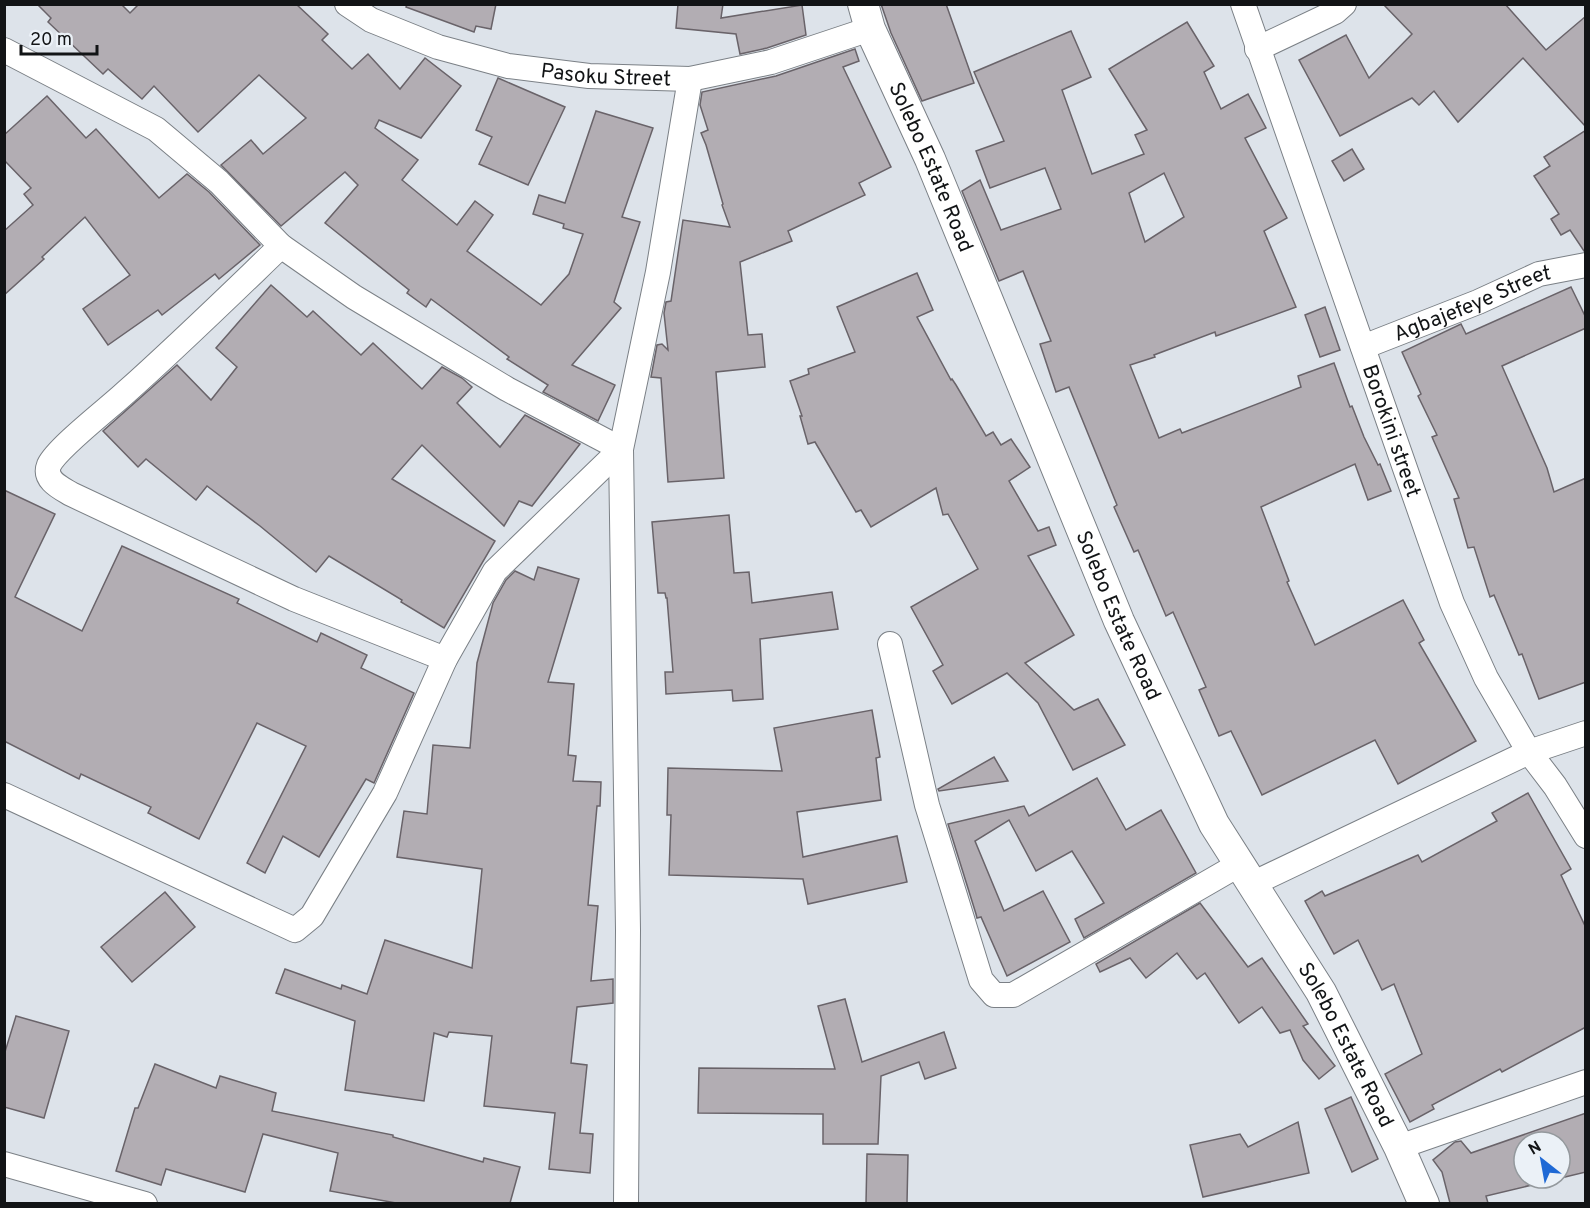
<svg xmlns="http://www.w3.org/2000/svg" width="1590" height="1208" font-family="Overpass,sans-serif">
	<style>
		.building { fill: #b2adb3; stroke: #696369; stroke-width: 1.5; fill-rule: evenodd }
		.lines { fill: none; stroke-linecap: round; stroke-linejoin: round }
		.minor-casing { stroke: #7b8086; stroke-width: 26 }
		.tertiary-casing { stroke: #7b8086; stroke-width: 32 }
		.minor { stroke: #fff; stroke-width: 24 }
		.tertiary { stroke: #fff; stroke-width: 30 }
		.labels { text-anchor: middle; stroke-width: 6; stroke-linejoin: round; paint-order: stroke }
		.street-label { font-size: 21px; fill: #121416; stroke: #ebf1f7 }
	</style>
	<rect width="100%" height="100%" fill="#dde3ea"/>
	<g class="building">
		<polygon points="37,4 121,4 130,13 139,4 296,4 328,34 322,40 352,69 368,54 400,89 425,58 461,86 421,138 379,120 375,128 418,160 402,180 457,225 475,201 493,215 467,251 541,305 569,274 583,234 563,228 564,224 533,214 539,195 565,203 596,111 653,128 622,217 640,222 614,302 621,308 572,365 615,385 598,421 543,392 548,385 507,359 509,357 431,299 426,307 407,293 409,290 325,223 358,185 345,172 281,226 221,165 251,140 263,154 306,118 259,75 198,132 154,86 142,99 108,69 103,74 48,22 51,18"/>
		<polygon points="407,4 496,4 491,29 476,26 474,32 406,7"/>
		<polygon points="678,4 723,4 721,18 802,5 806,35 767,48 740,54 736,34 676,28"/>
		<polygon points="881,4 946,4 974,83 922,101 891,33"/>
		<polygon points="1383,4 1505,4 1546,50 1586,16 1586,127 1523,58 1458,122 1434,91 1419,105 1412,98 1340,136 1299,60 1346,35 1369,78 1412,34"/>
		<path d="M1187,22L1214,66L1204,72L1221,109L1248,94L1266,128L1245,138L1287,218L1264,231L1296,307L1216,336L1215,332L1154,355L1155,357L1130,365L1159,438L1180,429L1182,433L1301,387L1298,376L1334,363L1350,407L1352,406L1364,437L1378,465L1380,464L1391,491L1368,500L1355,464L1261,507L1289,581L1287,582L1315,645L1403,600L1424,640L1419,643L1476,741L1398,784L1375,740L1262,795L1231,731L1219,736L1199,690L1206,687L1173,612L1166,616L1138,550L1134,552L1114,507L1117,505L1069,387L1056,392L1040,344L1051,341L1023,271L999,281L962,191L980,180L1001,230L1061,209L1045,168L990,188L976,151L1004,141L974,72L1071,31L1091,77L1062,90L1092,174L1144,154L1135,135L1147,130L1109,69ZM1164,173L1184,217L1145,242L1129,193Z"/>
		<polygon points="855,49 859,61 843,67 891,167 859,183 865,195 788,231 792,241 740,262 748,335 762,334 765,367 716,372 724,478 668,482 661,378 651,377 657,345 662,344 668,350 664,313 666,302 671,301 683,220 730,227 722,205 723,204 706,145 701,133 708,130 700,105 702,92 776,76"/>
		<polygon points="498,78 565,107 528,185 479,164 492,137 476,130"/>
		<polygon points="47,96 86,138 96,129 159,198 187,174 209,192 260,245 219,279 215,274 162,315 158,310 108,345 83,309 130,275 85,217 42,257 44,259 4,295 4,231 33,205 24,194 31,188 4,160 4,135"/>
		<polygon points="1586,130 1586,251 1584,251 1570,230 1561,235 1551,219 1559,214 1534,176 1550,166 1544,157"/>
		<polygon points="1352,149 1364,169 1344,181 1332,161"/>
		<polygon points="917,273 933,310 917,317 951,380 952,379 956,385 986,436 993,432 1001,445 1011,439 1030,467 1009,481 1038,531 1049,527 1056,545 1028,556 1074,635 1025,663 1074,710 1098,699 1125,745 1073,770 1038,703 1007,673 952,704 933,671 943,665 911,607 978,569 948,514 943,515 936,488 871,527 861,510 856,512 815,442 808,444 800,416 802,416 790,381 809,374 808,369 855,352 837,307"/>
		<polygon points="271,285 307,317 313,311 361,355 373,343 422,389 442,367 462,378 472,387 457,403 500,447 525,415 580,444 532,506 519,501 504,526 422,445 392,479 495,541 444,628 401,602 402,600 329,556 316,572 260,526 207,486 196,500 146,459 138,467 103,431 177,365 211,400 237,367 216,348"/>
		<polygon points="1571,287 1586,318 1586,328 1502,366 1547,468 1554,492 1586,478 1586,682 1539,699 1522,654 1519,655 1494,595 1490,597 1474,547 1468,548 1454,499 1459,498 1432,437 1437,435 1418,396 1421,394 1402,352 1461,324 1466,334"/>
		<polygon points="1325,307 1340,350 1320,357 1305,315"/>
		<polygon points="4,490 55,514 15,597 82,631 122,546 239,599 237,603 317,642 321,633 367,655 361,668 414,693 374,783 366,779 319,857 283,836 265,873 247,863 306,746 257,723 199,839 148,813 151,807 81,774 79,779 4,741"/>
		<polygon points="729,515 734,573 749,572 752,603 832,592 838,629 760,639 763,699 733,701 732,690 666,694 665,672 673,672 667,598 666,598 665,593 658,593 652,522"/>
		<polygon points="538,567 579,579 548,682 574,684 568,755 576,756 573,781 601,782 600,806 597,806 588,905 598,906 591,981 613,979 613,1003 577,1007 571,1063 587,1065 580,1133 593,1134 590,1173 549,1169 555,1113 484,1106 492,1036 449,1032 447,1037 434,1033 424,1101 345,1090 355,1021 276,993 285,969 341,989 342,985 367,994 385,940 472,968 482,869 397,857 404,811 427,814 433,745 470,748 477,663 493,603 506,580 515,571 534,580"/>
		<polygon points="872,710 880,757 876,758 881,800 797,812 803,857 897,836 907,882 808,904 803,879 669,875 671,815 667,815 668,768 782,771 774,728"/>
		<polygon points="994,757 1008,781 939,791 938,789"/>
		<polygon points="1097,778 1126,830 1161,810 1196,873 1084,938 1075,919 1104,903 1072,851 1036,871 1009,820 975,841 1004,911 1043,891 1070,942 1007,976 981,917 977,918 976,914 948,824 1024,806 1029,816"/>
		<polygon points="1528,793 1571,869 1561,875 1586,928 1586,1027 1502,1072 1500,1069 1432,1105 1434,1109 1410,1122 1385,1074 1422,1054 1394,984 1382,990 1358,940 1334,954 1305,901 1322,891 1325,896 1418,855 1422,862 1497,821 1492,813"/>
		<polygon points="165,892 195,927 132,982 101,947"/>
		<polygon points="1200,903 1248,967 1262,958 1308,1024 1303,1026 1335,1066 1319,1079 1303,1060 1290,1030 1280,1033 1262,1007 1239,1023 1205,973 1197,979 1177,953 1146,978 1130,958 1100,972 1096,964"/>
		<polygon points="845,999 862,1062 944,1032 956,1068 925,1079 919,1062 881,1076 878,1144 823,1144 823,1114 698,1113 699,1068 835,1069 818,1006"/>
		<polygon points="16,1016 69,1031 44,1118 4,1107 4,1055"/>
		<polygon points="155,1064 216,1088 220,1076 276,1093 272,1111 393,1135 393,1137 483,1162 484,1158 520,1167 510,1203 396,1203 330,1191 338,1153 263,1134 245,1192 166,1169 161,1185 116,1171 135,1108 138,1108"/>
		<polygon points="1351,1097 1378,1159 1352,1172 1325,1109"/>
		<path d="M1586,1113V1172L1486,1196L1488,1203H1450L1442,1172L1433,1160L1455,1142L1461,1141L1471,1153ZM1524,1142H1560V1178H1524Z"/>
		<polygon points="1298,1122 1309,1173 1203,1197 1190,1145 1240,1134 1248,1147"/>
		<polygon points="867,1154 908,1155 907,1203 866,1203"/>
	</g>
	<g class="lines">
		<g class="minor-casing">
			<g id="minor">
				<path id="s1" d="M347,4L371,20L438,47L508,66L589,76L690,79L771,62L870,29"/>
				<path id="s2" d="M1243,4L1452,603L1486,678L1529,752L1555,786L1586,836"/>
				<polyline points="1257,49 1335,12 1344,4"/>
				<polyline points="4,50 156,129 219,182 281,246 354,297 507,389 621,449 495,571 445,659 385,793 312,916 295,930 4,795"/>
				<path d="M281,246C230,295 179,345 125,393C109,408 57,448 49,465C43,480 61,488 71,494L294,599L445,659"/>
				<path id="s3" d="M1363,347L1478,302L1539,274L1586,265"/>
				<polyline points="890,644 927,805 981,980 994,995 1013,995 1240,864"/>
				<polyline points="1252,884 1529,752 1586,733"/>
				<polyline points="1399,1147 1586,1082"/>
				<polyline points="4,1164 145,1204"/>
				<polyline points="626,1204 628,930 621,449 658,272 690,79"/>
			</g>
		</g>
		<g class="tertiary-casing">
			<g id="tertiary">
				<path id="s4" d="M863,4L870,29L930,159L1119,621L1214,824L1321,992L1399,1147L1424,1204"/>
			</g>
		</g>
		<use href="#minor" class="minor"/>
		<use href="#tertiary" class="tertiary"/>
	</g>
	<g class="labels">
		<g class="street-label">
			<text dy="7" stroke="none"><textPath href="#s1" startOffset="272">Pasoku Street</textPath></text>
			<text dy="7" stroke="none"><textPath href="#s4" startOffset="177">Solebo Estate Road</textPath></text>
			<text dy="7" stroke="none"><textPath href="#s3" startOffset="118">Agbajefeye Street</textPath></text>
			<text dy="7" stroke="none"><textPath href="#s2" startOffset="452">Borokini street</textPath></text>
			<text dy="7" stroke="none"><textPath href="#s4" startOffset="663">Solebo Estate Road</textPath></text>
			<text dy="7" stroke="none"><textPath href="#s4" startOffset="1150">Solebo Estate Road</textPath></text>
		</g>
	</g>
	<rect width="1590" height="1208" fill="none" stroke="#121416" stroke-width="12"/>
	<g transform="translate(1542 1160) rotate(329)"><circle r="28" fill="#ebf1f7" stroke="#94999d" stroke-width="1.5"/>
	<path d="M0-4.5L10 22L0 15L-10 22Z" fill="#1f69d5"/>
	<text y="-9" font-size="16" font-weight="bold" text-anchor="middle" fill="#121416">N</text>
	</g>
	<path d="M21 45v9h76v-9" fill="none" stroke="#121416" stroke-width="3"/>
	<text x="30" y="45" font-size="18" fill="#121416" stroke="#ebf1f7" stroke-width="4.5" paint-order="stroke">20 m</text>
</svg>
